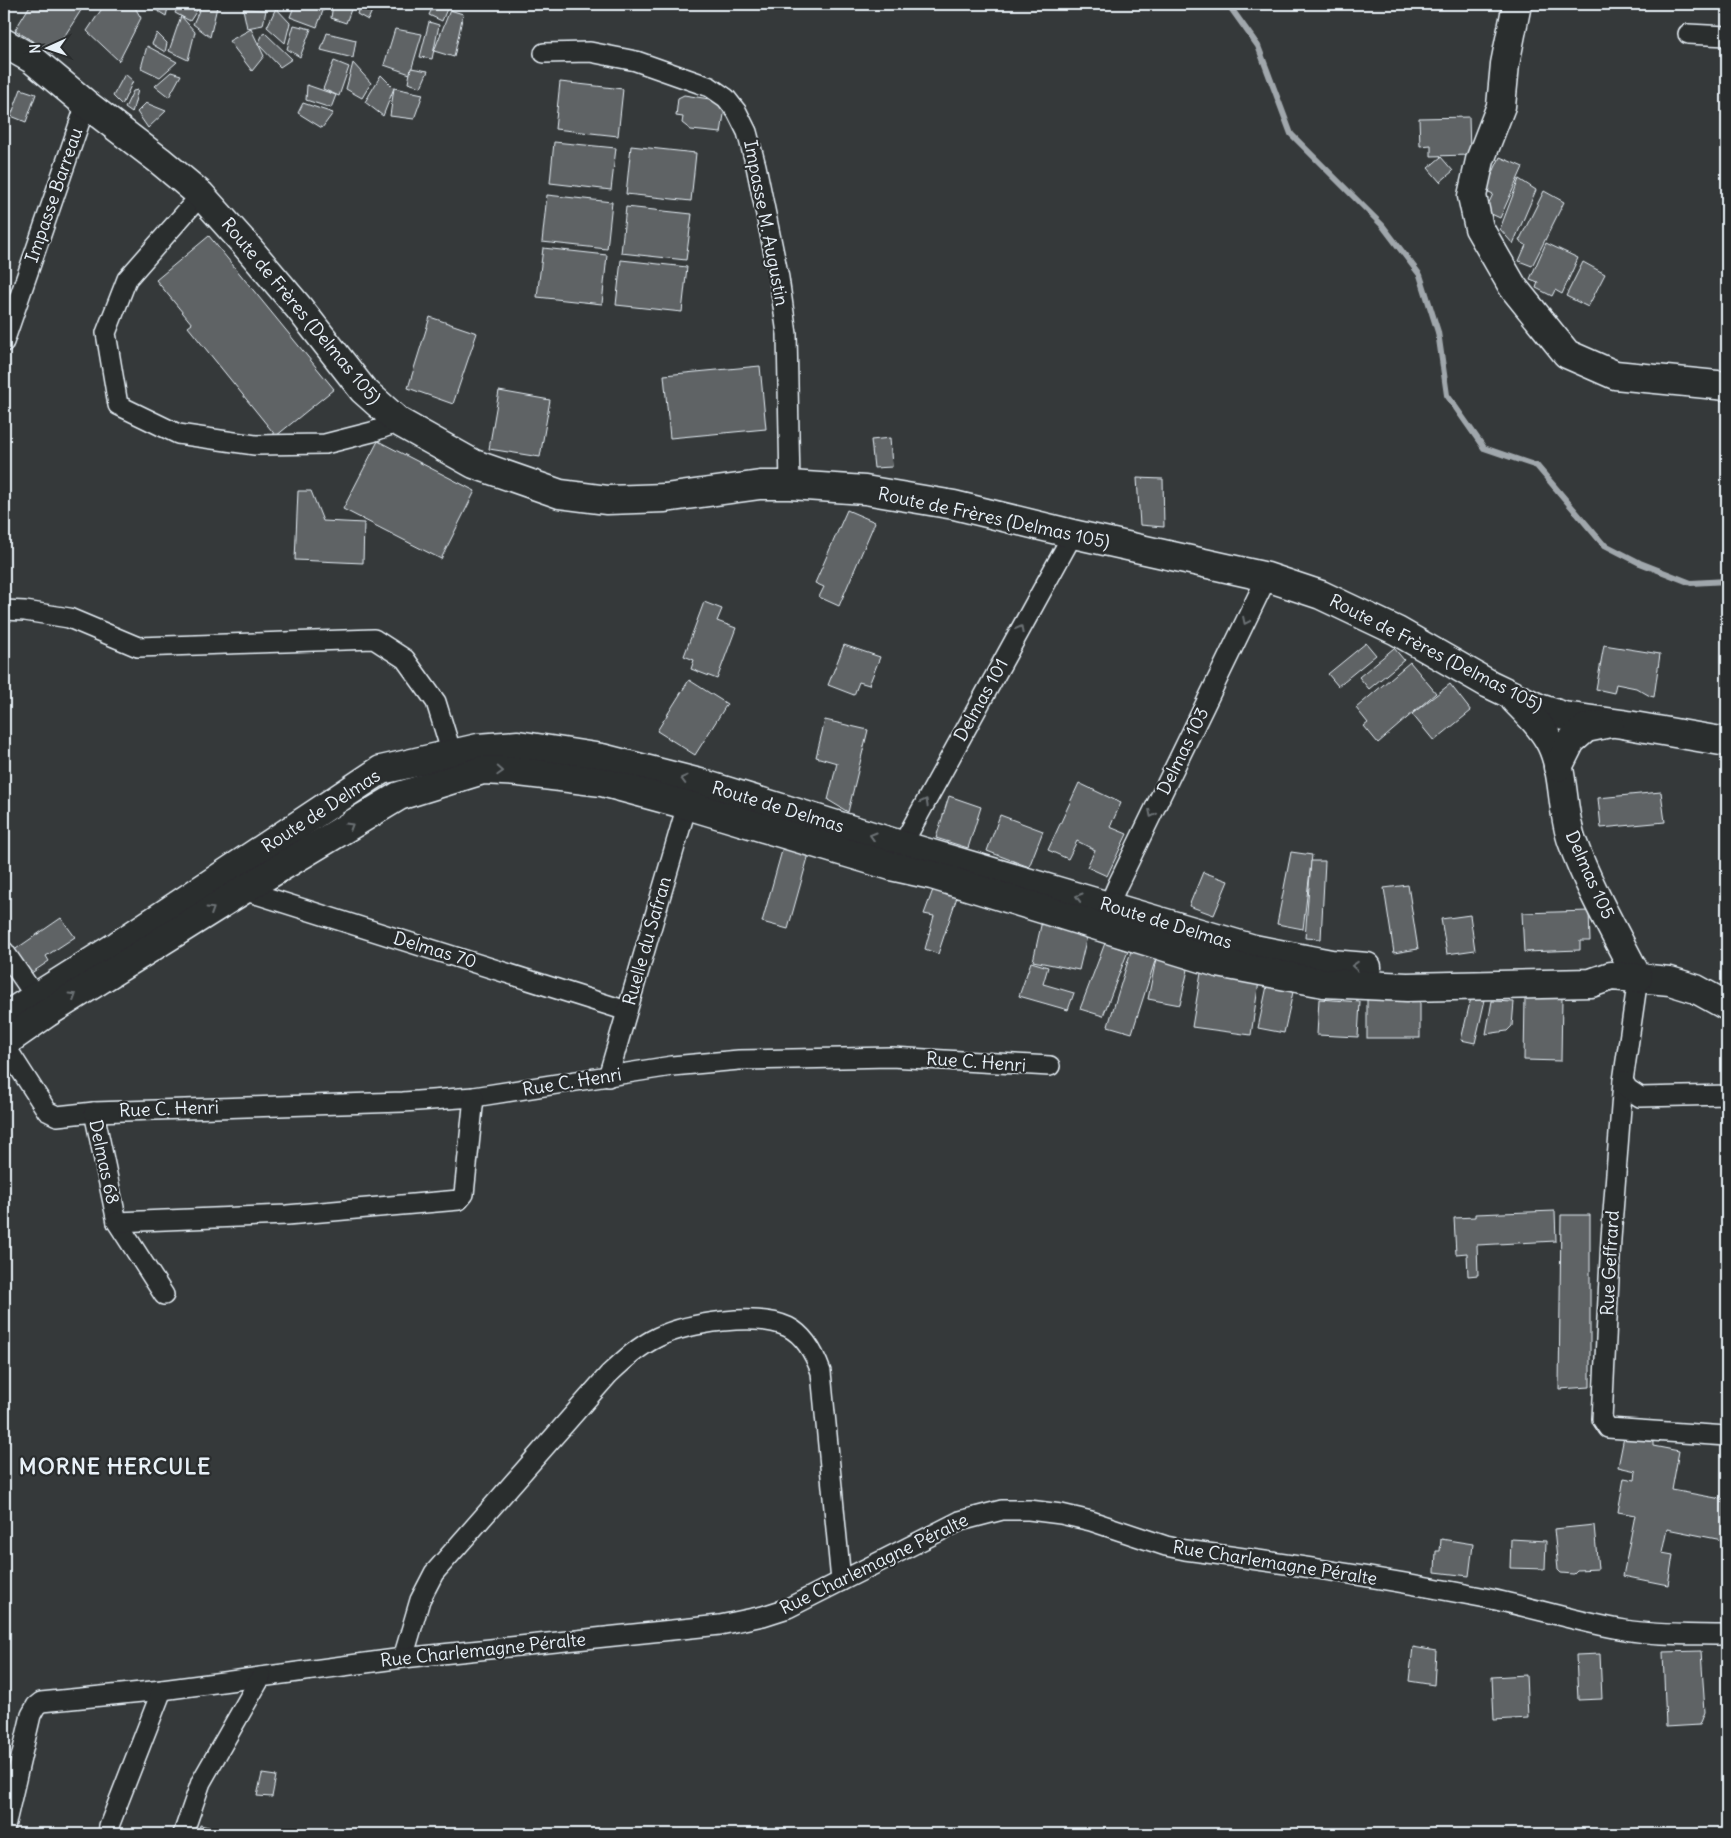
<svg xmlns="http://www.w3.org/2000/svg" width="1731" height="1838" font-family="Delius,sans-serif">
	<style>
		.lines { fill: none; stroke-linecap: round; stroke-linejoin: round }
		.stream { stroke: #a0a7ac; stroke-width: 6 }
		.building { fill: #5f6365; stroke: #e8f1f8 }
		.street-casing { stroke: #e8f1f8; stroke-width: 22 }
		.secondary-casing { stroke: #e8f1f8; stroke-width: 31 }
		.primary-casing { stroke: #e8f1f8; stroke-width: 31 }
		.street { stroke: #2a2d2e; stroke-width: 19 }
		.secondary { stroke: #2a2d2e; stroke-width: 28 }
		.primary { stroke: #2a2d2e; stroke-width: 28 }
		.oneway { stroke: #6c7275 }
		.labels { text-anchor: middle; stroke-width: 4.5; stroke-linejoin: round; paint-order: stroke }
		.street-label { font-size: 18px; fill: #e8f1f8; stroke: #2a2d2e }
		.district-label { font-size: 22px; font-weight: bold; letter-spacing: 1px; fill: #e8f1f8; stroke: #2a2d2e }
	</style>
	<rect width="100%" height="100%" fill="#35393a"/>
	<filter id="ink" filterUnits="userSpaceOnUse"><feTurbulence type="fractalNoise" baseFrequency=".02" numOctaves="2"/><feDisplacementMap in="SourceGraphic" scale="10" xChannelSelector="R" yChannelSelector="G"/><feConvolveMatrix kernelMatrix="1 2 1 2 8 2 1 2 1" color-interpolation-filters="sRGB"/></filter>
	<g filter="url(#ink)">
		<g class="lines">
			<polyline class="stream" points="1228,4 1258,46 1291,134 1382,225 1420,275 1438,332 1447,395 1484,448 1537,466 1603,544 1640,563 1691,583 1727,581"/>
		</g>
		<g class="building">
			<polygon points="31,4 85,4 53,54 15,30"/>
			<polygon points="105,4 133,4 141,18 119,61 87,31"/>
			<polygon points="149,4 169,4 166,16 148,5"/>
			<polygon points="179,4 201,4 190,21 175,13"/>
			<polygon points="202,4 210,4 217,7 210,37 193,24"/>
			<polygon points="295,4 307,4 324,8 317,27 290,17"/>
			<polygon points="333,4 353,4 346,23 331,18"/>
			<polygon points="360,4 375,4 368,20 357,14"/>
			<polygon points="434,4 449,4 442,21 429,15"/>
			<polygon points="276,8 290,23 285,43 267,27"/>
			<polygon points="243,9 266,10 263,25 247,28"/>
			<polygon points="450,10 463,14 454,57 434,51"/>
			<polygon points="181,16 195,32 188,60 169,51"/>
			<polygon points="429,22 439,25 432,59 420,57"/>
			<polygon points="294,25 311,29 300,57 287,49"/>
			<polygon points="251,29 264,56 252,71 229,41"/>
			<polygon points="395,29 422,34 410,74 384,65"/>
			<polygon points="264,32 292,59 280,67 258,44"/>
			<polygon points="157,33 167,43 165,52 152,44"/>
			<polygon points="327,33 356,40 353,58 321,50"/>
			<polygon points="147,46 177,62 160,77 141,68"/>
			<polygon points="334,61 349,67 339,96 323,89"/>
			<polygon points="353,63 371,83 362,98 346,89"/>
			<polygon points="411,68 428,71 421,87 408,83"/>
			<polygon points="171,72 181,75 169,97 155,86"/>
			<polygon points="125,74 133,81 122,105 113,96"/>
			<polygon points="381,75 394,88 383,116 365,102"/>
			<polygon points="560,82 623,89 618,136 555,129"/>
			<polygon points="307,85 336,95 331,108 306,100"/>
			<polygon points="394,88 423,94 414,119 390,116"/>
			<polygon points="21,89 36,94 26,122 11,116"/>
			<polygon points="138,90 132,113 125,108 133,91"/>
			<polygon points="684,95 716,100 725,108 721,133 691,130 682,123 683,117 676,116 678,98"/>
			<polygon points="146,103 166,111 148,128 137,112"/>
			<polygon points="303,103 333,113 322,128 298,113"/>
			<polygon points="1469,117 1470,155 1431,156 1431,145 1420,146 1419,118"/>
			<polygon points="554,142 616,148 611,190 550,183"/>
			<polygon points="631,146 696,153 691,201 626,194"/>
			<polygon points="1441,157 1453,171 1440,182 1428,168"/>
			<polygon points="1500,157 1523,167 1500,218 1485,211 1493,194 1485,190"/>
			<polygon points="1519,179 1536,190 1513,244 1500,229"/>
			<polygon points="1544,191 1564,202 1532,266 1519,261 1526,245 1519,241"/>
			<polygon points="547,195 612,202 607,249 542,242"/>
			<polygon points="626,207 692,214 686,260 621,253"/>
			<polygon points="209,236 334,389 276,436 188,327 192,324 156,280"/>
			<polygon points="1546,243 1578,258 1562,294 1555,290 1552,296 1536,288 1538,282 1530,279"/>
			<polygon points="543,248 607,255 602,304 537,297"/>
			<polygon points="621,260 687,267 682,312 616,305"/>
			<polygon points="1583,262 1605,274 1588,307 1566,296"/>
			<polygon points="430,317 477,333 453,404 408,388"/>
			<polygon points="760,366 766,429 670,438 664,375"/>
			<polygon points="499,391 550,400 540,457 489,449"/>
			<polygon points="890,438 892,467 874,468 871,440"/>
			<polygon points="378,441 475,491 441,559 343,509"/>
			<polygon points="1137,478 1163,479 1164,527 1140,525"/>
			<polygon points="298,491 311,491 323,521 364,523 363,563 295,560"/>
			<polygon points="847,510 875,522 839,606 819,597 824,587 815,583"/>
			<polygon points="704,602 722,609 717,621 736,628 717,679 691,669 694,660 684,656"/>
			<polygon points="1366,643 1376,655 1338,686 1328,674"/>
			<polygon points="844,645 880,657 869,685 859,682 854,695 828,685"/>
			<polygon points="1604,645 1660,654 1654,697 1650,696 1636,688 1616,684 1614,693 1596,689"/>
			<polygon points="1394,648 1404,660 1369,689 1359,677"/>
			<polygon points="1410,662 1436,693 1378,743 1364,726 1368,723 1356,708"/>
			<polygon points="689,680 727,704 695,755 657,731"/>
			<polygon points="1450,684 1471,711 1434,741 1412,714"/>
			<polygon points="825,720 868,730 848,812 828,800 837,763 816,757"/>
			<polygon points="1079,783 1121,803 1110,827 1127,834 1107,876 1087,867 1095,850 1077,841 1068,859 1048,850"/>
			<polygon points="1661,792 1665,822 1601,828 1598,798"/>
			<polygon points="949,796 981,807 968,848 936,838"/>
			<polygon points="1000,815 1043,831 1029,867 987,851"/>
			<polygon points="783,847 809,854 788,929 762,922"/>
			<polygon points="1291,852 1312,855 1303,929 1277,924"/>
			<polygon points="1311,861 1325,861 1321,939 1305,938"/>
			<polygon points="1203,872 1228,881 1214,915 1189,906"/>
			<polygon points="1408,885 1418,949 1394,953 1384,888"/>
			<polygon points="934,887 957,897 938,954 925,949 934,916 924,914"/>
			<polygon points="1589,911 1590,941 1580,941 1580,950 1524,952 1522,913"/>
			<polygon points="1470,915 1475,950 1447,954 1441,919"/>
			<polygon points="61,918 75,937 46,956 49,961 27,976 10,953"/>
			<polygon points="1042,921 1088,932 1079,970 1033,961"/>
			<polygon points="1105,943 1128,951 1103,1016 1080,1009"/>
			<polygon points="1131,951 1156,958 1132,1033 1108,1026"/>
			<polygon points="1156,959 1189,965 1180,1005 1148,999"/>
			<polygon points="1031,962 1048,967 1043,984 1074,993 1068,1010 1019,996"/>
			<polygon points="1201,973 1259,981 1251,1035 1192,1027"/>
			<polygon points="1267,986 1293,992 1284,1033 1258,1028"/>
			<polygon points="1525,997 1562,997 1561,1061 1524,1060"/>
			<polygon points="1471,998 1485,1000 1475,1043 1461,1040"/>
			<polygon points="1319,999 1360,1002 1358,1037 1317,1035"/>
			<rect x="1367" y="999" width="53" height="39"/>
			<polygon points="1492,1001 1514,1002 1512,1026 1507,1031 1486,1034"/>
			<polygon points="1555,1211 1556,1241 1477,1245 1478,1275 1468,1276 1467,1253 1456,1254 1454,1218 1475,1217 1475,1214"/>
			<polygon points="1561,1215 1590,1215 1590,1387 1559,1389"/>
			<polygon points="1624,1437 1653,1442 1653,1446 1679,1451 1672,1490 1727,1500 1727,1541 1667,1529 1662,1553 1673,1555 1668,1585 1623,1576 1635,1515 1618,1512 1624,1478 1635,1480 1636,1471 1618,1467"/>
			<polygon points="1594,1525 1598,1569 1577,1570 1573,1574 1561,1573 1558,1570 1554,1529"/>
			<polygon points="1441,1539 1473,1544 1469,1576 1435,1572 1436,1551 1440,1551"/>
			<polygon points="1511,1539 1546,1541 1545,1569 1510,1568"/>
			<polygon points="1413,1647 1436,1651 1434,1685 1409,1681"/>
			<polygon points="1701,1651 1705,1712 1700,1725 1666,1727 1663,1652"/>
			<polygon points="1600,1654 1602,1699 1578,1700 1576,1655"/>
			<polygon points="1526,1675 1528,1718 1494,1720 1492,1677"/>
			<polygon points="4,1764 17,1769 4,1792"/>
			<polygon points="262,1774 276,1776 272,1797 257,1796"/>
			<polygon points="200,1825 221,1830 220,1834 198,1834"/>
		</g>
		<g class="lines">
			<g class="street-casing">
				<g id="street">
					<polyline points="1688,34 1727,36"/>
					<polyline points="544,53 590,52 636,61 710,87 726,98 737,112 747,132 756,166 779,278 787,334 790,485"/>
					<polyline points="201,195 127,279 106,333 118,405 178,434 255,445 325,444 372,432 399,422"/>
					<polyline points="4,342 86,104"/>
					<polyline points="4,610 25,611 69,618 138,647 374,639 405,659 436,702 455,764"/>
					<polyline points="896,856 1073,534"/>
					<polyline points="243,890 627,1011"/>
					<polyline points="1104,916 1118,884 1267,577"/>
					<polyline points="4,951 42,1006"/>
					<polyline points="1638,978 1623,1081 1611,1239 1602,1419 1608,1428 1727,1436"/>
					<polyline points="4,1044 47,1111 57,1116 94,1112 117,1222 164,1295"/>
					<polyline points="608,1077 687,805"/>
					<polyline points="1623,1081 1628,1089 1640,1097 1727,1095"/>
					<polyline points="94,1112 403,1102 474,1097 672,1066 739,1060 891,1057 1050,1066"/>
					<polyline points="117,1222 287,1215 459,1200 464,1194 474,1097"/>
					<path d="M403,1658L420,1600L434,1573L609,1374C624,1360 639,1346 658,1337C688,1323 757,1312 788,1327C806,1336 815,1355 821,1372L841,1581"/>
					<path d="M4,1831L31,1715L36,1706L41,1702L162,1690L403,1658L720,1625L763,1616L788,1608L960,1521L1002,1510H1029L1061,1514L1091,1521L1166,1546L1185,1550C1284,1563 1383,1578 1481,1597C1529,1606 1576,1622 1625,1630C1658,1636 1694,1634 1727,1635"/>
					<polyline points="108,1834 109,1826 162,1690"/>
					<polyline points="183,1834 201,1782 261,1677"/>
				</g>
			</g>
			<g class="secondary-casing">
				<g id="secondary">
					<polyline points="1517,4 1505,64 1501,106 1480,160 1472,196 1479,228 1513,287 1567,354 1615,375 1727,386"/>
					<polyline points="4,43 32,59 86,104 159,160 201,195 244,243 299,308 363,390 399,422 474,464 560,494 607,500 665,498 760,485 790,485 865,490 954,505 1073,534 1267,577 1321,595 1397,631 1489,684 1539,708 1564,716 1622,724 1727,742"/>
					<path d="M1515,700C1528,713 1543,728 1551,744C1565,773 1561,810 1572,841C1589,888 1615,933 1638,978L1670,981L1696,989L1727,1006"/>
					<polyline points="1558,767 1571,741 1586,728 1610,723"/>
				</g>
			</g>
			<g class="primary-casing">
				<g id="primary">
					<polyline points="4,1017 118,945 381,770 478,748 518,745 602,758 700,783 901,845 1254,949 1331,964 1367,967"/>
					<polyline points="4,1043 47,1013 243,890 399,796 483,770 519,772 602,782 687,805 891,866 932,875 1218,963 1324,983 1407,987 1591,983 1611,976 1638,978"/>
				</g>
			</g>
			<use href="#street" class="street"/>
			<use href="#secondary" class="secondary"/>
			<use href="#primary" class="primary"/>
		</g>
		<defs><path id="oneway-chevron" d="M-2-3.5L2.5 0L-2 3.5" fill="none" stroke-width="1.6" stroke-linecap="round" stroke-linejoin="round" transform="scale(1.25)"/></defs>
		<g class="oneway">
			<use href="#oneway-chevron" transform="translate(1246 621) rotate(116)"/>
			<use href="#oneway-chevron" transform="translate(1020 629) rotate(-61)"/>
			<use href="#oneway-chevron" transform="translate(500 771) rotate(3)"/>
			<use href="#oneway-chevron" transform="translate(684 779) rotate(-165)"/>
			<use href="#oneway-chevron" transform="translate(925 802) rotate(-61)"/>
			<use href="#oneway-chevron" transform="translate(1152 814) rotate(116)"/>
			<use href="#oneway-chevron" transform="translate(350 826) rotate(-31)"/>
			<use href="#oneway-chevron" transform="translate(873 836) rotate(-163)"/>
			<use href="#oneway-chevron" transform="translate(1079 897) rotate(-164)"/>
			<use href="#oneway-chevron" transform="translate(211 910) rotate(-32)"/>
			<use href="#oneway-chevron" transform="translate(1355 966) rotate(-176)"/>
			<use href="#oneway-chevron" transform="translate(73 996) rotate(-32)"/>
		</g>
	</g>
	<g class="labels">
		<g class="street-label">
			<text transform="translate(54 195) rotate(-71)" y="6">Impasse Barreau</text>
			<text transform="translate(766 223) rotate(79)" y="6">Impasse M. Augustin</text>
			<text transform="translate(301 311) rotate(50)" y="6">Route de Frères (Delmas 105)</text>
			<text transform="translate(994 518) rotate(12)" y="6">Route de Frères (Delmas 105)</text>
			<text transform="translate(1436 653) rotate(27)" y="6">Route de Frères (Delmas 105)</text>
			<text transform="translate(981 700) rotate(-61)" y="6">Delmas 101</text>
			<text transform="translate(1183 751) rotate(-64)" y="6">Delmas 103</text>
			<text transform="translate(778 807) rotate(17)" y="6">Route de Delmas</text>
			<text transform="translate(321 811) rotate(-33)" y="6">Route de Delmas</text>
			<text transform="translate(1590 875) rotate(66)" y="6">Delmas 105</text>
			<text transform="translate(1166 923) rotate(17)" y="6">Route de Delmas</text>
			<text transform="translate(647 941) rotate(-74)" y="6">Ruelle du Safran</text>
			<text transform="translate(435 950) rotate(17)" y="6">Delmas 70</text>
			<text transform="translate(976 1062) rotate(4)" y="6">Rue C. Henri</text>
			<text transform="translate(572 1082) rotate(-9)" y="6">Rue C. Henri</text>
			<text transform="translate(169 1109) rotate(-2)" y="6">Rue C. Henri</text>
			<text transform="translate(104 1162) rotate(78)" y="6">Delmas 68</text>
			<text transform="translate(1610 1263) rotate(-87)" y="6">Rue Geffrard</text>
			<text transform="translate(1275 1563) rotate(9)" y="6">Rue Charlemagne Péralte</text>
			<text transform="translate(874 1564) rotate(-26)" y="6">Rue Charlemagne Péralte</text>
			<text transform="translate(483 1650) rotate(-6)" y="6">Rue Charlemagne Péralte</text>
		</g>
		<g class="district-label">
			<text x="115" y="1474">MORNE HERCULE</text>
		</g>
	</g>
	<rect width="1731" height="1838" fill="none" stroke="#2a2d2e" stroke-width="20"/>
	<rect x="10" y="10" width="1711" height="1818" fill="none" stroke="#e8f1f8" stroke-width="2" filter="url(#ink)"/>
	<g transform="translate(48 48) rotate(267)" stroke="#2a2d2e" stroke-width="4" paint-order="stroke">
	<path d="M0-4L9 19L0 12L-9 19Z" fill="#e8f1f8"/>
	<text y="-8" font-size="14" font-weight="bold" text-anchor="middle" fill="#e8f1f8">N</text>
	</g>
</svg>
